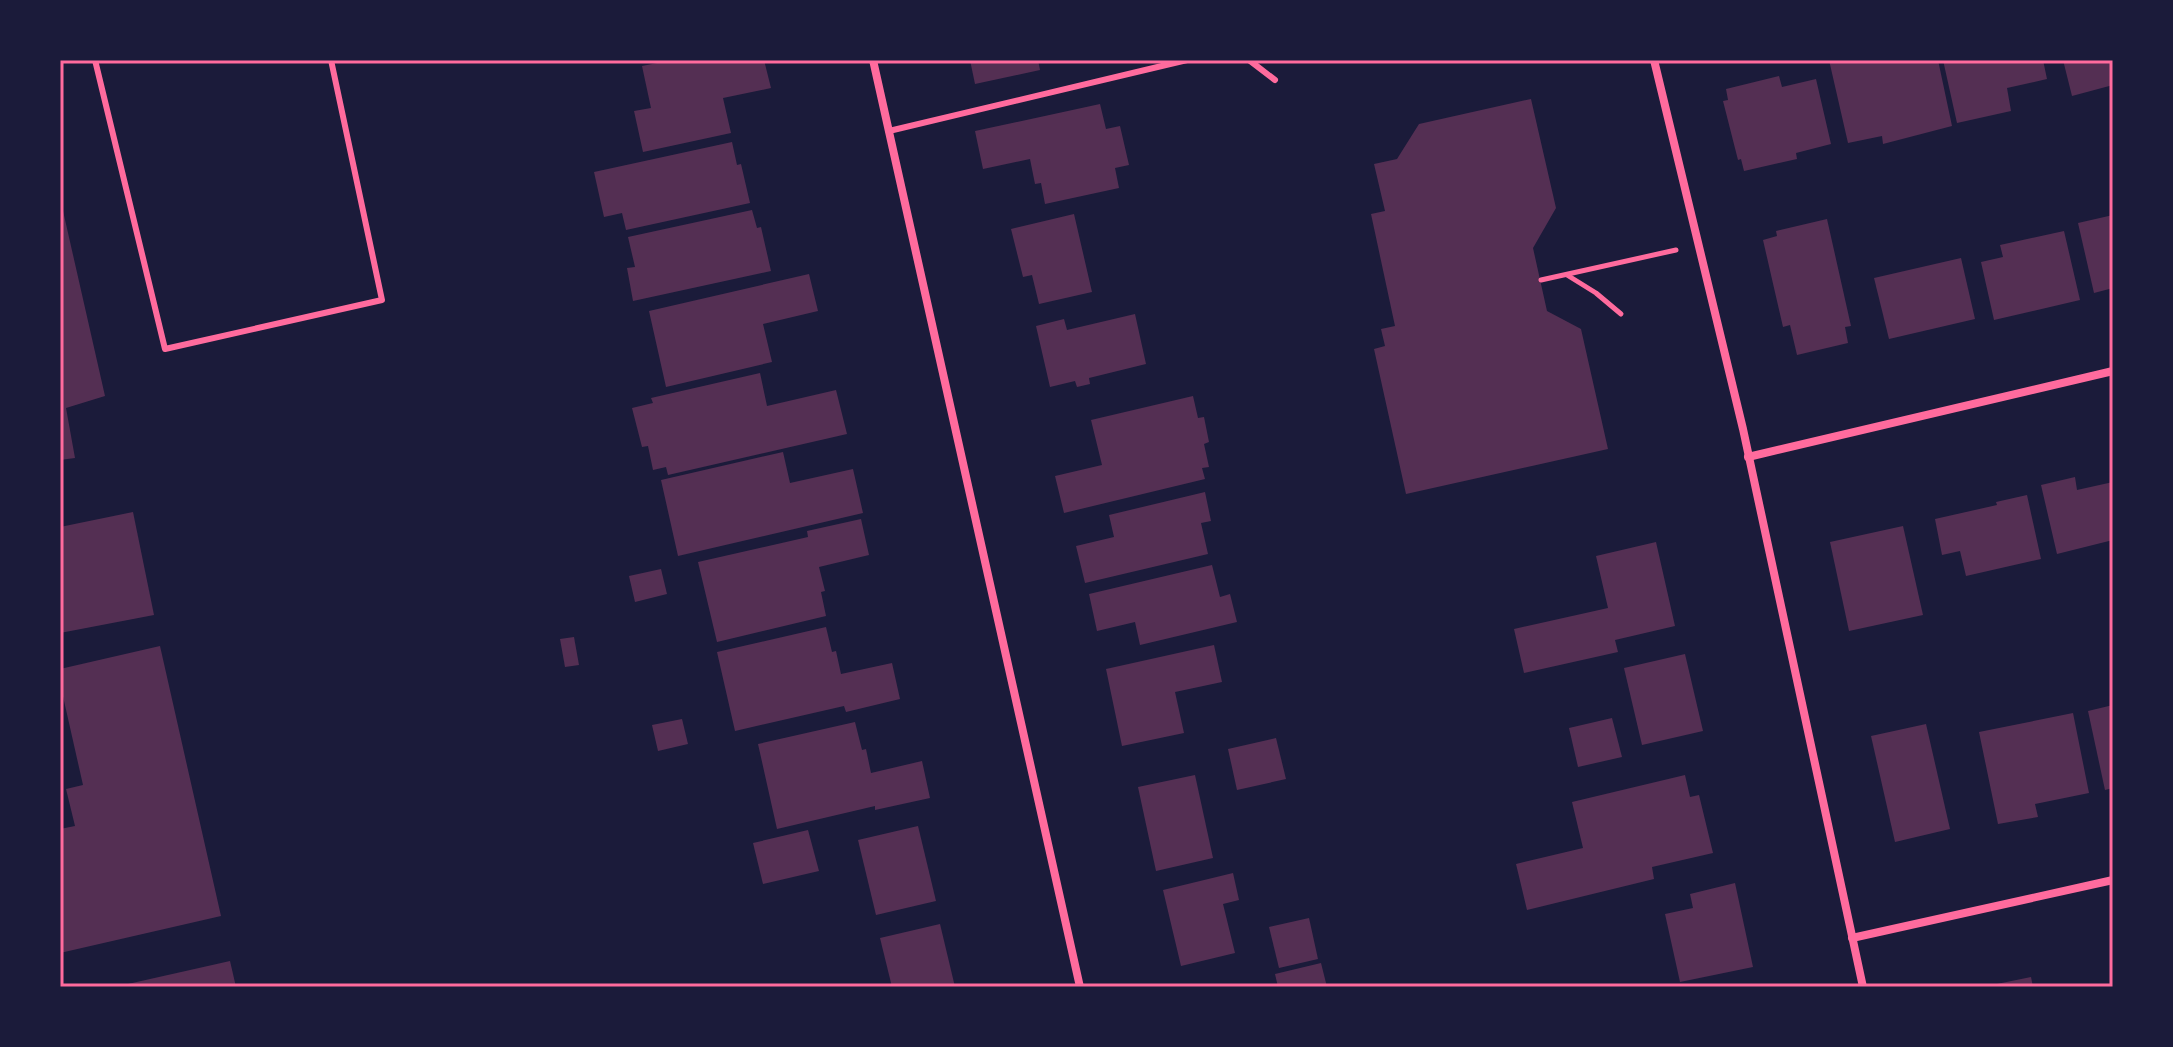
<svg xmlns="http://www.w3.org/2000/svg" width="2173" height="1047" font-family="Merriweather,serif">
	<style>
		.building { fill: #542f53 }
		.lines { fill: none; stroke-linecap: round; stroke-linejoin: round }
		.path { stroke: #ff6b9d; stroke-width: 5 }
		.service { stroke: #ff6b9d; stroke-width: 6 }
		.minor { stroke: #ff6b9d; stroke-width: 8 }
		.neatline { fill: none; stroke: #ff6b9d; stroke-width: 3 }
	</style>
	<rect width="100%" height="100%" fill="#1b1b3a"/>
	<g class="building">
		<polygon points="672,60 764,60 771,88 723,98 731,133 643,152 634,111 651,108 642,66"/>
		<polygon points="970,60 1038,60 1040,70 975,84"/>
		<polygon points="1829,60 1938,60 1952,126 1883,144 1882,136 1848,143"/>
		<polygon points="1943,60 2043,60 2047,79 2007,88 2011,111 1957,123"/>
		<polygon points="2063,60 2113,60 2113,85 2072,96"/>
		<polygon points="1779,76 1782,87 1816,79 1831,144 1796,153 1797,159 1744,171 1741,159 1738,160 1723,101 1728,100 1726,89"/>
		<polygon points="1531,99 1556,208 1533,248 1547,311 1581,329 1608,449 1406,494 1374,349 1385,346 1381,329 1395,326 1371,214 1385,211 1374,164 1397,159 1419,124"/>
		<polygon points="1100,104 1106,129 1120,126 1129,165 1115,168 1119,188 1045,204 1041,183 1035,184 1030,159 983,169 975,131"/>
		<polygon points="732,142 737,165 741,164 750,203 626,230 622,213 604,217 594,172"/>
		<polygon points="61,202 105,396 66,408 75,458 60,460"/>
		<polygon points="752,210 757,228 761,227 771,271 633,301 627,268 635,267 628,237"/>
		<polygon points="1074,214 1092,292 1039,304 1032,275 1023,277 1011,229"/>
		<polygon points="2113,215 2113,288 2094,293 2078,223"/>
		<polygon points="1827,219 1851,326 1845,327 1848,343 1797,355 1790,325 1783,327 1763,240 1777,236 1776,231"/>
		<polygon points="2064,231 2080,300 1994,320 1981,262 2003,257 2000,245"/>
		<polygon points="1961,258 1975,319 1889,339 1874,278"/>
		<polygon points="809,274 818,311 763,324 772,362 666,387 649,311"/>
		<polygon points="1135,314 1146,364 1089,378 1090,384 1077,387 1075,381 1050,387 1036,326 1064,319 1067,330"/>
		<polygon points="760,373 767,406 836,390 847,434 668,475 666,467 653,470 648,446 642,447 632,408 653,403 651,398"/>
		<polygon points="1193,396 1198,418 1204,417 1209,442 1204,444 1209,467 1202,468 1205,479 1064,513 1055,476 1102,465 1091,420"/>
		<polygon points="783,452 790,483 853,469 863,513 678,556 661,480"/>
		<polygon points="2075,477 2077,490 2113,482 2113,540 2057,554 2041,485"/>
		<polygon points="1205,492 1211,521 1201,523 1208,554 1085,583 1076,546 1114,537 1109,515"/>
		<polygon points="2027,495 2041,559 1966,576 1960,551 1942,555 1935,519 1997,505 1996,502"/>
		<polygon points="133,512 154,615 60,633 60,527"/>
		<polygon points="861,519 869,555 819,567 825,591 821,592 826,616 717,642 698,562 808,537 807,531"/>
		<polygon points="1903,526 1923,615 1849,631 1830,542"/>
		<polygon points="1656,542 1675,626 1615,640 1618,652 1524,673 1514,629 1608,608 1596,556"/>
		<polygon points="1212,565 1220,597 1230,594 1237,622 1140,645 1135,622 1097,631 1089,594"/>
		<polygon points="661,569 667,594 635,602 629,576"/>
		<polygon points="826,627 832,652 836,651 841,674 892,663 900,699 846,712 844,706 735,731 717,652"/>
		<polygon points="574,637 579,665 565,667 560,639"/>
		<polygon points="1214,645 1222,682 1175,692 1184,733 1122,746 1106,669"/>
		<polygon points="160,646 221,916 60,953 60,829 75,826 66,789 83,785 60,683 60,669"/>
		<polygon points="1685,654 1703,731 1642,745 1624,668"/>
		<polygon points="2113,705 2113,788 2105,790 2088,711"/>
		<polygon points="2073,713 2089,793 2035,804 2038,817 1998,824 1979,732"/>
		<polygon points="1612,718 1622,757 1578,767 1569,728"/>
		<polygon points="682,719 688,744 658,751 652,725"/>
		<polygon points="855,722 862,750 866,749 871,773 922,761 930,798 875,810 875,806 777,829 758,744"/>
		<polygon points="1926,724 1950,829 1895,842 1871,736"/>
		<polygon points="1276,738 1286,779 1237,790 1228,749"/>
		<polygon points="1195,775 1213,858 1156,871 1138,787"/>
		<polygon points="1685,775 1690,797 1699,795 1713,853 1652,867 1654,879 1527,910 1516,864 1583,848 1572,802"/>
		<polygon points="918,826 936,901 876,915 858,840"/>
		<polygon points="808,830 819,871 763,884 753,843"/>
		<polygon points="1233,873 1239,900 1223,904 1235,953 1181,966 1163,890"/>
		<polygon points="1735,883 1753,967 1680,982 1665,914 1693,908 1690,894"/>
		<polygon points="1309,918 1318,959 1279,968 1269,927"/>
		<polygon points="940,924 955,987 892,987 880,938"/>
		<polygon points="230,961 236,987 120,987 119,986"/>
		<polygon points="1321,963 1327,987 1278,987 1275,974"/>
		<polygon points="2031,977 2033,987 1987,987 1987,986"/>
	</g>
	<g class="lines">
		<g class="path">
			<polyline points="1567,275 1596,293 1621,314"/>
			<polyline points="1541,280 1676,250"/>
		</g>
		<g class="service">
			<polyline points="95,60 165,349 382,300 331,60"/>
			<polyline points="1249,60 1275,80"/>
			<polyline points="889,131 1187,60"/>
		</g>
		<g class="minor">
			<polyline points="873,60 1080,987"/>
			<polyline points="1654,60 1743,429 1863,987"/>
			<polyline points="1748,457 2113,371"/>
			<polyline points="1852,938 2113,880"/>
		</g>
	</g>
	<rect width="2173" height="1047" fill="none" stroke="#1b1b3a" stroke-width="124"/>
	<rect x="62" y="62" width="2049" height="923" class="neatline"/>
</svg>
